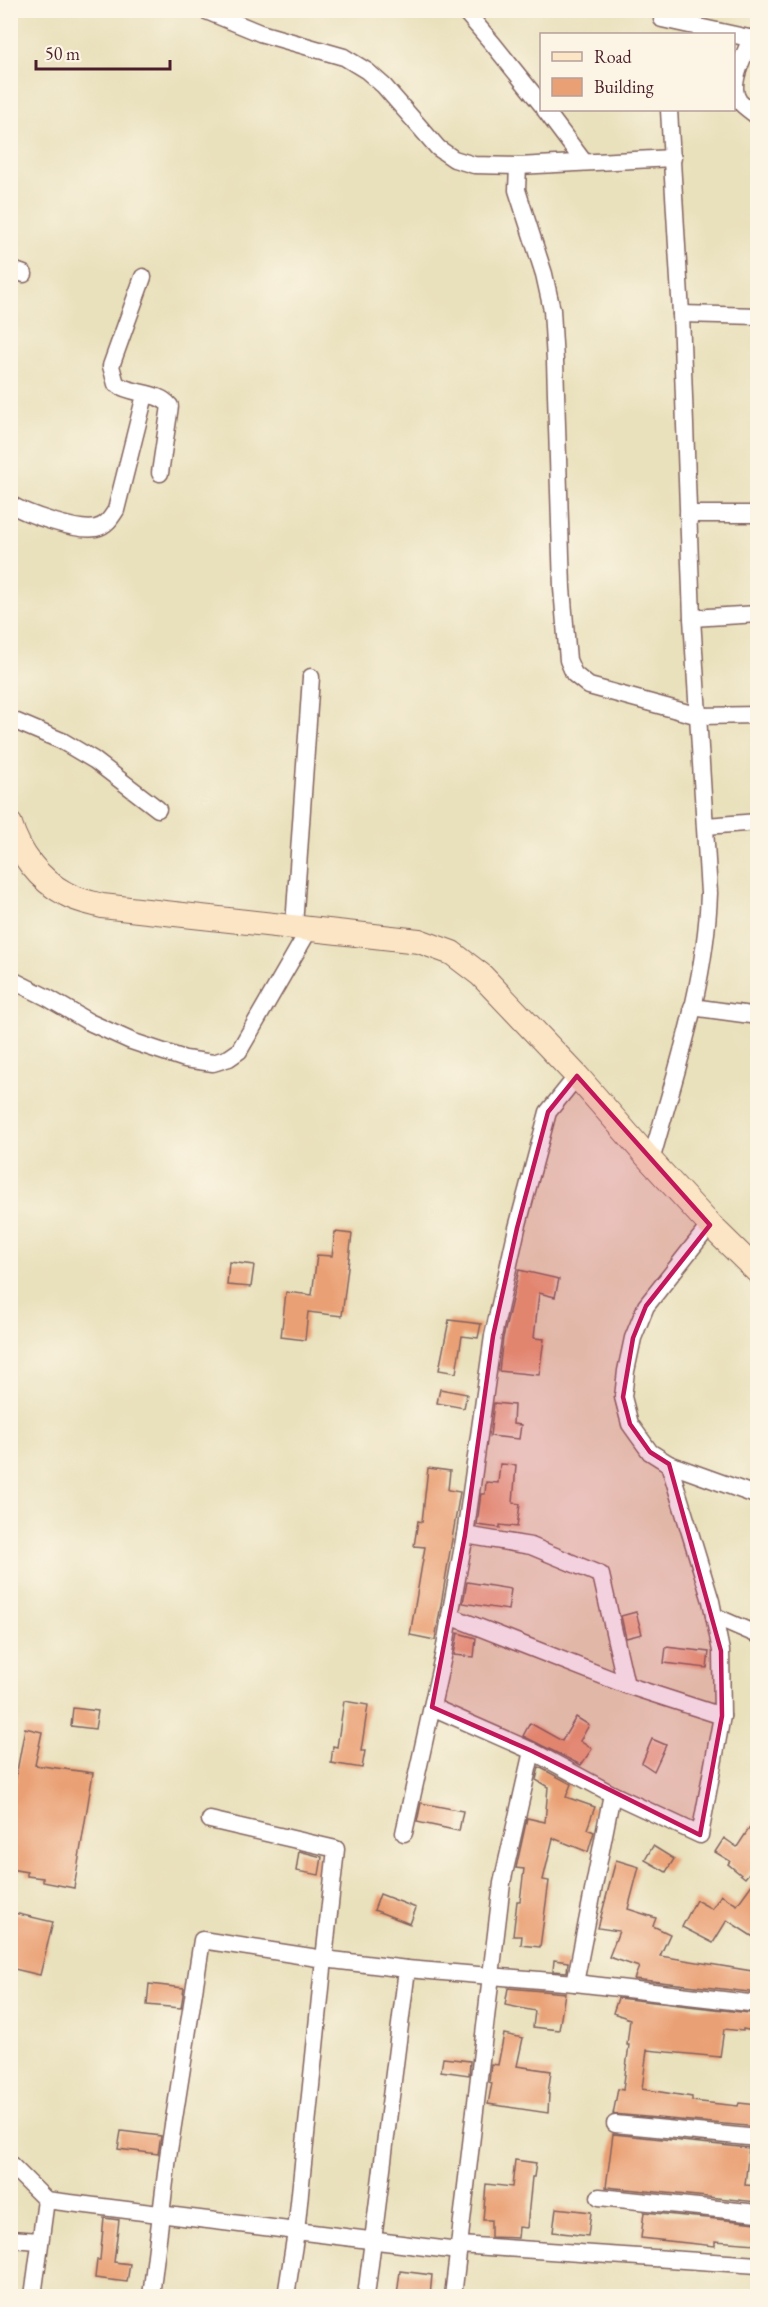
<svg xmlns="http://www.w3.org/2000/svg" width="768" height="2307" font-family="'EB Garamond',serif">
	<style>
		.building { fill: #eaa075 }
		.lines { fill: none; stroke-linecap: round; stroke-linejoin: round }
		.street-casing { stroke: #82635e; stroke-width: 19 }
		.secondary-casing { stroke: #82635e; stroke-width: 26 }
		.street { stroke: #fff; stroke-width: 16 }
		.secondary { stroke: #fce5c4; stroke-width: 24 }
		.marked { fill: #c2185b; fill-opacity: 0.2; stroke: #c2185b; stroke-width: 4.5; stroke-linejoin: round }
	</style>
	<rect width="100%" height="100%" fill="#fcf5e5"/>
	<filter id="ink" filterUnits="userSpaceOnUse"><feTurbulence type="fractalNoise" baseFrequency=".0167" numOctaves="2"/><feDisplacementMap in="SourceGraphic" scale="12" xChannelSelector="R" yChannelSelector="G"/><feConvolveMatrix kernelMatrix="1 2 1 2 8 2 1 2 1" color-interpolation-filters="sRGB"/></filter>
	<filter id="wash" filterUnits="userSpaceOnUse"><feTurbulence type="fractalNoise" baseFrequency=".008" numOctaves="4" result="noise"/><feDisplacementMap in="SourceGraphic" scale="24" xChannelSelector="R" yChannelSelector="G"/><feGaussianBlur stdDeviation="1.35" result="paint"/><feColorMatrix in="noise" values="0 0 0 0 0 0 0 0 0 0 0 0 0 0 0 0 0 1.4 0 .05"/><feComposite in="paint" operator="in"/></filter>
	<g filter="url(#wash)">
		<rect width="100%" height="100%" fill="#e9e0bc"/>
		<g id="blocks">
			<g class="building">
				<polygon points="335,1232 352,1234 342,1316 308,1312 305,1340 281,1337 286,1292 312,1295 317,1255 332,1256"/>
				<polygon points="229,1262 254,1265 251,1287 227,1285"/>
				<polygon points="519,1270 559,1279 555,1297 539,1293 534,1338 544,1339 539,1375 499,1371 503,1338"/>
				<polygon points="449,1320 481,1324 478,1338 462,1336 456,1373 439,1370"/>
				<polygon points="440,1389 467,1394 464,1408 437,1403"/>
				<polygon points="494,1403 514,1405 513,1424 521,1425 519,1439 490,1436"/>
				<polygon points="500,1464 516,1465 513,1503 520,1504 517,1527 500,1525 500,1528 477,1525 481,1494 485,1494 486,1482 498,1483"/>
				<polygon points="428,1468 450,1471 448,1490 460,1492 435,1640 410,1635 425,1547 414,1546 418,1521 422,1522"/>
				<polygon points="467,1582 511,1589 508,1610 463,1603"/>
				<polygon points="636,1612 642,1634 626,1638 621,1616"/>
				<polygon points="458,1633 476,1638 474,1657 454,1655"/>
				<polygon points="666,1647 709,1652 707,1668 664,1663"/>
				<polygon points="344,1701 368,1705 361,1751 365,1751 362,1768 331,1763 333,1746 337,1747"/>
				<polygon points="73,1708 98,1711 95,1729 71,1726"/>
				<polygon points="576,1717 589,1725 580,1741 592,1749 581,1765 523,1736 530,1723 562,1741"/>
				<polygon points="25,1728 42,1732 35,1765 93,1773 74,1888 43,1882 43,1878 27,1876 27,1872 10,1869 10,1809"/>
				<polygon points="652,1739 666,1745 654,1771 642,1763"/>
				<polygon points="539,1767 571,1784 566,1797 595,1807 587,1829 594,1832 588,1852 553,1838 543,1880 549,1881 540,1947 521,1945 522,1936 513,1936 517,1901 520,1901 524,1869 516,1868 527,1818 545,1822 548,1787 536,1780"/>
				<polygon points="421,1803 463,1811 459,1831 417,1822"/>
				<polygon points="758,1815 758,1862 745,1878 728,1864 730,1861 715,1852 724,1838 737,1847"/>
				<polygon points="653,1846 674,1859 666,1872 645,1860"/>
				<polygon points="299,1851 322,1857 319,1875 296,1871"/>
				<polygon points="616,1860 639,1867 628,1909 656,1918 653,1926 670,1934 660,1956 758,1972 758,1993 634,1979 639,1967 609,1957 619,1931 598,1928"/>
				<polygon points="758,1876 758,1940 727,1920 713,1943 682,1927 696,1900 712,1909 721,1895 737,1905"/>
				<polygon points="380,1894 416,1908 410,1924 374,1910"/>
				<polygon points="10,1912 53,1922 40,1975 10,1968"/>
				<polygon points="554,1960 568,1962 567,1972 553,1971"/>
				<polygon points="149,1984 184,1988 181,2008 147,2005"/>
				<polygon points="508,1988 565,1993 559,2030 533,2027 535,2011 505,2005"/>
				<polygon points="618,1998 758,2014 758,2032 743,2029 743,2031 724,2029 720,2057 647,2050 642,2089 692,2097 692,2101 738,2106 739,2103 758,2105 758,2127 613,2114 618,2089 623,2090 629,2045 627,2045 630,2019 613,2013"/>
				<polygon points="504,2034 523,2038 517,2066 551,2071 548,2094 549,2094 548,2113 488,2104 492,2083 489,2082 491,2064 498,2065"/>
				<polygon points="443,2058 470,2061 469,2075 441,2071"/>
				<polygon points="121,2131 161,2136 158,2154 118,2149"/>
				<polygon points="613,2134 749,2148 745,2185 758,2186 758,2202 606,2187"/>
				<polygon points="515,2160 536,2163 534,2177 532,2177 527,2228 519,2227 518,2238 491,2237 491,2220 483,2220 486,2184 512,2187"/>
				<polygon points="556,2208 591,2212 588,2236 553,2232"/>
				<polygon points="644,2212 757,2223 756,2244 715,2241 715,2246 641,2238"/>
				<polygon points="104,2218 119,2220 114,2262 130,2264 127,2282 95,2278 97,2260 100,2260"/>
				<polygon points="400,2271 432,2275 430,2296 397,2296"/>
			</g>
		</g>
	</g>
	<g filter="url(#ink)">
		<use href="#blocks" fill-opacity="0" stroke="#82635e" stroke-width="1.5"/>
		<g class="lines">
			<g class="street-casing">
				<g id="street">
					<polyline points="204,10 260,33 344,57 367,71 384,86 438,148 454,159 474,165 518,166 673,158"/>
					<polyline points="464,10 493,44 542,105"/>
					<polyline points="662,19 758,40"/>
					<path d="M751,38C745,55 727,85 739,101C744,107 752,112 758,117"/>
					<polyline points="545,110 584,162"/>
					<polyline points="518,166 517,190 544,274 552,310 555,361 562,588 568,660 574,674 589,686 699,716 758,715"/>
					<polyline points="10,269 24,274"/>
					<path d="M143,277L111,366L116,384C133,395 158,391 170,406L160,473"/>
					<polyline points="681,314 758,316"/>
					<path d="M10,504C26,514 78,532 96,528C106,526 111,518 116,510L145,395"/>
					<polyline points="688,514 758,514"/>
					<polyline points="692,618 758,614"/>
					<polyline points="10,719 62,741 94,760 158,809"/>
					<polyline points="706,826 758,822"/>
					<polyline points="294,926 311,677"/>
					<polyline points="10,979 48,998 89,1022 131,1041 185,1059 213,1063 229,1058 239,1051 310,928"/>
					<polyline points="692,1007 758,1016"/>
					<path d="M651,1161C675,1074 706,985 709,893L692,618L681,314L669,110"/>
					<polyline points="669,1464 758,1496"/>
					<polyline points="465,1535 531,1546 601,1575 626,1685 722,1716"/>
					<polyline points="450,1616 465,1535 493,1336 517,1228 548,1112 577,1076"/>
					<polyline points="714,1616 758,1635"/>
					<polyline points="432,1707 532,1751"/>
					<polyline points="404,1833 444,1652 450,1616 626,1685"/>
					<polyline points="407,1969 575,1983 758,2004"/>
					<polyline points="575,1983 612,1794"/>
					<polyline points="615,2124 758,2138"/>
					<polyline points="10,2164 46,2200"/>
					<polyline points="599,2197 758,2213"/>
					<polyline points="10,2239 40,2241"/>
					<polyline points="459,2245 758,2265"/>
					<polyline points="33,2296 46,2200 458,2251"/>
					<polyline points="151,2296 168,2157 202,1940 324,1959 336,1849 210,1820"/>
					<polyline points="286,2296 296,2232 324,1959 407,1969 366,2296"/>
					<polyline points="453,2296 502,1883 532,1751 612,1794 700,1835 722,1716 721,1651 711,1601 669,1464 650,1452 630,1424 623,1397 626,1371 633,1338 646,1306 710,1225"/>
				</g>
			</g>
			<g class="secondary-casing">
				<path id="secondary" d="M10,824C19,853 39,880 66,894C76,900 91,903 102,906L419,941L452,953L481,975L577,1076L651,1161L710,1225L758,1272"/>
			</g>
			<use href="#street" class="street"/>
			<use href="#secondary" class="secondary"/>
		</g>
	</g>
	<path class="marked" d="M577,1076L710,1225L646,1306L633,1338L623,1397L630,1424L650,1452L669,1464L721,1651L722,1716L700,1835L532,1751L432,1707L465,1535L493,1336L517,1228L548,1112Z"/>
	<rect width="768" height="2307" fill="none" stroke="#fcf5e5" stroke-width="36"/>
	<rect x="540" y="33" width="195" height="78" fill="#fcf5e5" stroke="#b59f9b" stroke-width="1.5"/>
	<rect x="552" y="52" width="30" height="9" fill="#fce5c4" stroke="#b59f9b" stroke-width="1.5"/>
	<text x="594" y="63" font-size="18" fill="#4a1f2b">Road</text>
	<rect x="552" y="78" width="30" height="18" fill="#eaa075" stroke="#b59f9b" stroke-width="1.5"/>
	<text x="594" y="93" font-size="18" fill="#4a1f2b">Building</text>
	<path d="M36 60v9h134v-9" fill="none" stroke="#4a1f2b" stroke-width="3"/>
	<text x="45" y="60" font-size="18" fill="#4a1f2b" stroke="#fcf5e5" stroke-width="4.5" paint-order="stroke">50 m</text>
</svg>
